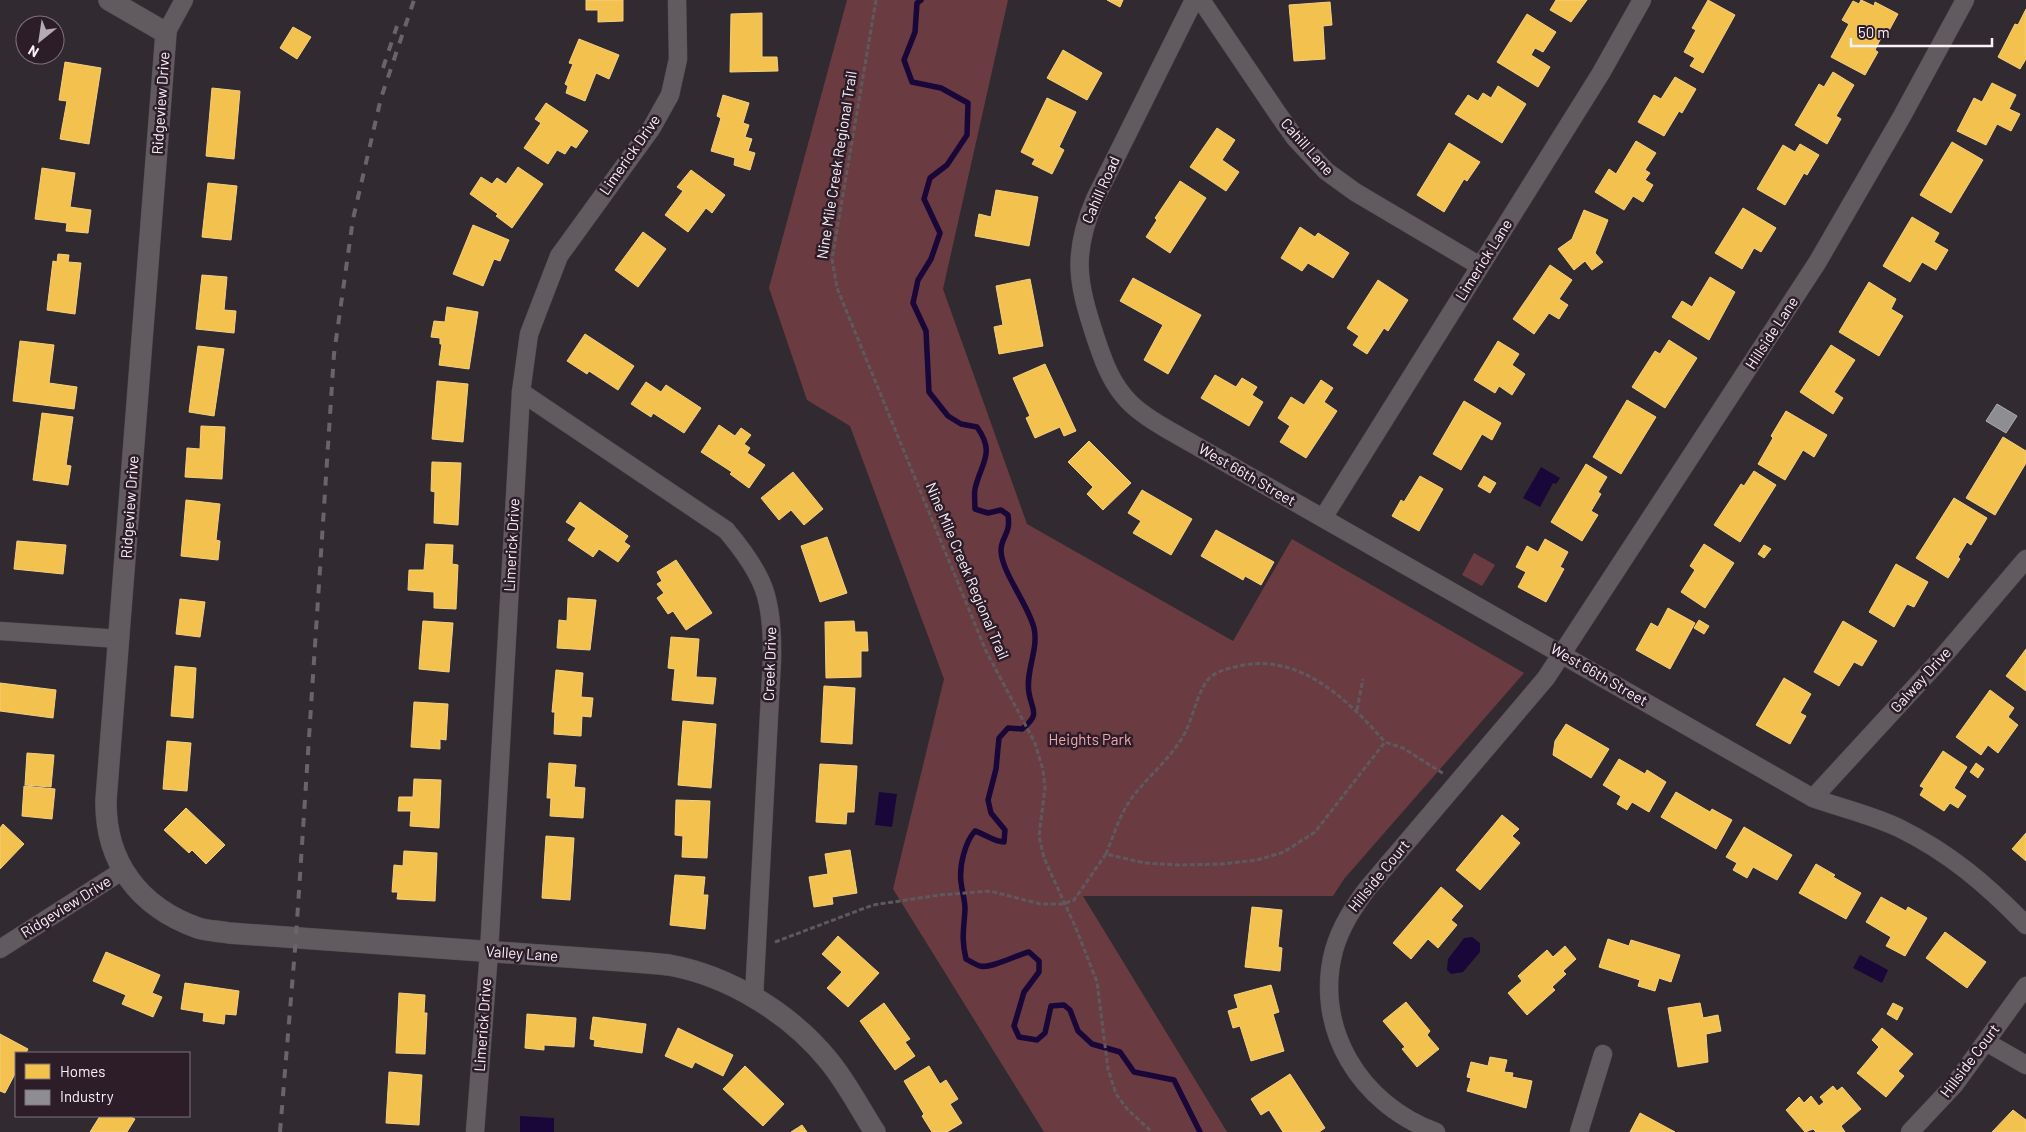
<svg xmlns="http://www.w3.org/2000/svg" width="2026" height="1132" font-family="Barlow,sans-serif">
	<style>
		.green { fill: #6a3c41 }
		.water { fill: #19073a }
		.homes { fill: #f2c14e; stroke: #f5cf81 }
		.industry { fill: #8d8d92; stroke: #aeabb1 }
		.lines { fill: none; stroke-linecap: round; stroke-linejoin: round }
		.stream { stroke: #19073a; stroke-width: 5.5 }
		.minor-casing { stroke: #4f484e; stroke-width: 19 }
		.tertiary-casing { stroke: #4f484e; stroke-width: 22 }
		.path { stroke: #5f595e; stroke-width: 3; stroke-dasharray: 5 2.5; stroke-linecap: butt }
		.minor { stroke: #615b60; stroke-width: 18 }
		.tertiary { stroke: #615b60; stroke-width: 21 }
		.rail { stroke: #696468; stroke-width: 4; stroke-dasharray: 9 9; stroke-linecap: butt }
		.labels { text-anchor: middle; stroke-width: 5; stroke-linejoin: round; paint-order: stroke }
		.street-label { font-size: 15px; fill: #fbf1f9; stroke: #2c1d29 }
		.park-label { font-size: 15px; fill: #f4a7ad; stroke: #2c1d29 }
	</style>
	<rect width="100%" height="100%" fill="#322a31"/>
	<g class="green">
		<polygon points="847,0 1008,0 943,289 1027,524 1233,641 1292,539 1524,673 1344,879 1333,896 1083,896 1227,1132 1044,1132 893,889 944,679 850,426 807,400 769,288"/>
		<polygon points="1474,553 1495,565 1482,586 1462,575"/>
	</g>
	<g class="water">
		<polygon points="1541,467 1560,478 1556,484 1553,483 1540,507 1523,498"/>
		<polygon points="879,792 897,794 892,827 875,825"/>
		<polygon points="1472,937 1480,943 1480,952 1463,972 1451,974 1447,970 1448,959 1464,938"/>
		<polygon points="1860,955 1888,970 1882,983 1853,968"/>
		<polygon points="520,1116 554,1118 554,1132 520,1132"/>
	</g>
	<g class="homes">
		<polygon points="586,0 623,0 623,21 598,22 598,10 586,10"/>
		<polygon points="1107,0 1123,0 1120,7"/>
		<polygon points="1556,0 1587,0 1571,22 1550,10"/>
		<polygon points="1708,0 1735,15 1703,73 1690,66 1695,58 1684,52 1696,30 1692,28"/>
		<polygon points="1861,0 1874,6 1875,2 1898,14 1885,38 1882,36 1875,50 1878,52 1865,75 1831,57 1849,24 1842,20 1853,1 1859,4"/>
		<polygon points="1330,2 1332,25 1323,26 1325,59 1294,61 1289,5"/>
		<polygon points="2026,9 2026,59 2020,69 1998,57 2015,24 2018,25"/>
		<polygon points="762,13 762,57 777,57 778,71 730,72 731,14"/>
		<polygon points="1527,14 1556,32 1543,52 1535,48 1531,55 1550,67 1538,87 1497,62"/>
		<polygon points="293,27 311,37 297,59 280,48"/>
		<polygon points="579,39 619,55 609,79 596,73 585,101 566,93 568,86 565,84 573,64 569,63"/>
		<polygon points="1063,50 1102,73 1087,100 1047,78"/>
		<polygon points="65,62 101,68 89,144 60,139 67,101 59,100"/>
		<polygon points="1833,72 1854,85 1836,116 1841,119 1827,144 1795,125 1819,84 1824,87"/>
		<polygon points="1675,77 1696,89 1682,113 1679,111 1664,136 1638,122 1654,95 1661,99"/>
		<polygon points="1992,83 2016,95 2009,109 2020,114 2011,131 1997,124 1986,145 1957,131 1974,98 1982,102"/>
		<polygon points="1498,86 1526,104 1502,143 1455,114 1468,95 1478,101 1483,93 1491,98"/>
		<polygon points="212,88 240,91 234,159 206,156"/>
		<polygon points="723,95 749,103 743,123 749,125 745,137 752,139 748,151 755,153 750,170 734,165 735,158 711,151 721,118 717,116"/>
		<polygon points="1047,98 1076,112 1059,147 1064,150 1052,174 1032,164 1035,159 1021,152"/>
		<polygon points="546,103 588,131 576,148 571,145 565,154 557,150 548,164 524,148 541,123 535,119"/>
		<polygon points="1217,128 1235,140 1222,160 1239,172 1226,191 1190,167"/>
		<polygon points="1636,141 1656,153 1645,170 1650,173 1645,180 1653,185 1643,202 1633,196 1624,210 1595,192 1609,169 1616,174"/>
		<polygon points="1952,142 1983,160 1951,213 1920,195"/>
		<polygon points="1449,143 1480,162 1467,181 1464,179 1444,212 1417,195"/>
		<polygon points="1800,144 1819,155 1807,175 1804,173 1785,205 1757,189 1783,145 1795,152"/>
		<polygon points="518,167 543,184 512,228 496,216 498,214 470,194 481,177 492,184 497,178 506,184"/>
		<polygon points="42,168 75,173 70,207 91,210 88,233 66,231 67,223 35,219"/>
		<polygon points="691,170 725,195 712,213 706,208 688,232 665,215 683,191 677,187"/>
		<polygon points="1180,181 1206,198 1170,253 1146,237 1157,220 1155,218"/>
		<polygon points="208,183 237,186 231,240 202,237"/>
		<polygon points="996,190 1038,197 1029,246 975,236 979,214 991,217"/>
		<polygon points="1743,208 1776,228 1761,252 1754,248 1742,269 1715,253"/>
		<polygon points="1584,210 1608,220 1595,253 1603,262 1592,270 1585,261 1574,270 1558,249 1572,239"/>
		<polygon points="1912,217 1939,233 1934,242 1948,250 1936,270 1922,262 1910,282 1883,266"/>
		<polygon points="473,225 509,240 500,261 494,259 483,286 453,274"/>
		<polygon points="1300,227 1315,237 1318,233 1349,253 1333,278 1308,263 1302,271 1281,258"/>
		<polygon points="643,232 666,249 638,287 615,270"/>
		<polygon points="58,254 69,255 68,262 81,263 75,314 47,310 53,261 57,262"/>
		<polygon points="1550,265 1572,280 1559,299 1568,305 1559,319 1549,313 1534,334 1513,319"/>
		<polygon points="202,275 227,277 224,310 236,311 234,333 196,329"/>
		<polygon points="1710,277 1735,292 1709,340 1672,317 1682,301 1692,307"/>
		<polygon points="1133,278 1201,315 1168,374 1144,360 1163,325 1120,301"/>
		<polygon points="1030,279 1043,346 999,354 994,327 1003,325 996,286"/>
		<polygon points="1378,280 1408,300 1388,331 1384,328 1367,354 1353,345 1359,336 1347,328"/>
		<polygon points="1869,282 1896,299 1891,309 1903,316 1879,356 1839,332"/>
		<polygon points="447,307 478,312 469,369 439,365 442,344 440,344 440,338 431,337 434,321 445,322"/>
		<polygon points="585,334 634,366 618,390 589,371 587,374 567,361"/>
		<polygon points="1669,340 1697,358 1665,408 1632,387 1655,351 1660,354"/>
		<polygon points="20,341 54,345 49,383 77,387 74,409 13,401"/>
		<polygon points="1498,341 1519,354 1512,365 1525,374 1512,395 1499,386 1495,393 1474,380"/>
		<polygon points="1831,345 1855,360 1834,392 1843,398 1833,414 1800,392"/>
		<polygon points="198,346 224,349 214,416 189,412"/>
		<polygon points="1045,364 1076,431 1064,436 1060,427 1035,438 1026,418 1030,416 1013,378"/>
		<polygon points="1215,375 1236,387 1242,378 1257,387 1252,395 1263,402 1249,426 1201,398"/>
		<polygon points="1321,380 1333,388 1324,402 1337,411 1306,458 1280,442 1290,426 1278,418 1291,397 1304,405"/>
		<polygon points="437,381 468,384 463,442 432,439"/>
		<polygon points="646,382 661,392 666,385 701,408 684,433 653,413 651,417 631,404"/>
		<polygon points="1627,400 1656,417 1621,474 1593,457"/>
		<polygon points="1464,401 1501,423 1492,440 1482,434 1461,470 1433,454"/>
		<polygon points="1786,411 1827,435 1814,457 1803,450 1785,480 1758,464 1773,438 1771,436"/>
		<polygon points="42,413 73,417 66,465 71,466 68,485 33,480"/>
		<polygon points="719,425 735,436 741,428 751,435 744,444 750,448 747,453 765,465 749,488 730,474 732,472 701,452"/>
		<polygon points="201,426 225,427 222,479 185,477 187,448 200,449"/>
		<polygon points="2003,437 2026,451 2026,463 1995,515 1966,498"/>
		<polygon points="1089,441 1131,483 1103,510 1087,494 1093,487 1068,462"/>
		<polygon points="432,462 461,463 458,525 434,523 435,492 431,491"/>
		<polygon points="1586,464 1607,477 1598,492 1601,494 1591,511 1598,515 1582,541 1551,522"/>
		<polygon points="1754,471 1776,485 1740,542 1714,525 1741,484 1744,486"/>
		<polygon points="793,472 823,509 804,525 791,510 779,520 761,498"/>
		<polygon points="1420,476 1443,489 1419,531 1392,516 1401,500 1404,502"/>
		<polygon points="1484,476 1496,483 1490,493 1478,486"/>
		<polygon points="1142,490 1192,519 1171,555 1133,533 1141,521 1128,513"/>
		<polygon points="1954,498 1987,518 1971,545 1967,542 1958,557 1960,559 1948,578 1916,558"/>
		<polygon points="186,500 220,504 216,540 220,541 218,560 181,556"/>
		<polygon points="580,502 628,536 624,542 630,546 618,562 599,549 593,557 568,540 576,528 566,522"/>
		<polygon points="1216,530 1274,562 1261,585 1245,576 1243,580 1201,556"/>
		<polygon points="827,537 847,593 820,602 801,546"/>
		<polygon points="1545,539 1568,552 1560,567 1564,569 1546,602 1518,587 1526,572 1516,567 1527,546 1538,552"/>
		<polygon points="17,541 66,545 63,574 14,569"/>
		<polygon points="426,544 453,545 452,564 458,565 456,609 434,608 434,592 408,590 409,570 424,570"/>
		<polygon points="1704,544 1734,563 1705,608 1681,592 1695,570 1690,566"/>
		<polygon points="1764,545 1771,549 1764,558 1758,554"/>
		<polygon points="676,560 712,613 686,630 673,611 668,614 657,598 664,593 657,584 662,581 657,572"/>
		<polygon points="1896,564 1928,582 1914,607 1907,604 1894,627 1869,612"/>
		<polygon points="568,598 596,600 590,650 557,648 559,620 567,621"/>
		<polygon points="180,599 205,602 200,637 176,634"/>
		<polygon points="1668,608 1695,623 1670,669 1636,650 1651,623 1658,627"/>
		<polygon points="1699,620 1709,626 1704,634 1694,628"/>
		<polygon points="423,621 453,623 449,672 419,669"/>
		<polygon points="854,621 855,632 867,632 868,651 861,651 861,677 826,678 825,622"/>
		<polygon points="1843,621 1877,641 1862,666 1854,662 1839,686 1814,672"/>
		<polygon points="671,637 699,639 696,677 716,678 713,704 672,700 675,669 668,668"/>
		<polygon points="2026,649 2026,691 2006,676"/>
		<polygon points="175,666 196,668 193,718 171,716"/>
		<polygon points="556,670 583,673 581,697 593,698 591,717 582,716 581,736 554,734 555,712 552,712"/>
		<polygon points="1784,678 1811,694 1800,713 1806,716 1790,744 1756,725"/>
		<polygon points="0,683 56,690 53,718 0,711"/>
		<polygon points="824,686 855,688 852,744 821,742"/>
		<polygon points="1990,690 2014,708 2008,717 2018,725 1998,753 1988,745 1981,755 1956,737"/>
		<polygon points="414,702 448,704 446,740 440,739 440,749 411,747"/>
		<polygon points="683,721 716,724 711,788 678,785"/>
		<polygon points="1566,724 1609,749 1591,778 1553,755 1555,741"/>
		<polygon points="167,741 191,743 187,791 163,789"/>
		<polygon points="1943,751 1967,767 1954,788 1966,796 1958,808 1950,803 1944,811 1920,795 1924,788 1920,786"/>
		<polygon points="27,753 54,755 51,787 25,785"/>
		<polygon points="1619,759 1645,774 1647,770 1666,782 1649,812 1632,802 1627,810 1617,804 1621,796 1603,785"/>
		<polygon points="549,763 576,765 574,787 585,788 583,818 550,816 551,798 547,798"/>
		<polygon points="1976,763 1984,769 1978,778 1970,772"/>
		<polygon points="820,764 857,766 854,812 847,812 846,824 816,822"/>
		<polygon points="414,779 441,780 439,828 410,826 411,811 398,811 399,797 413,797"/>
		<polygon points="24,786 55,789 52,819 22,816"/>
		<polygon points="1676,792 1710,812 1712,809 1732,820 1716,849 1661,817"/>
		<polygon points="676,800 710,801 707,858 682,857 683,836 675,835"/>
		<polygon points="186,808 225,845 206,864 192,850 189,853 164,830"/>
		<polygon points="1502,815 1519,829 1512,836 1520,843 1480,890 1456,870"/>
		<polygon points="3,824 24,844 0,869 0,828"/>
		<polygon points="1744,827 1792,855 1777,880 1753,867 1747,878 1733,870 1737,863 1726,857"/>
		<polygon points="2026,833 2026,861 2012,849"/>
		<polygon points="546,836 574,838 570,900 542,898"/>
		<polygon points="850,850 857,893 832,897 833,904 814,907 809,877 828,874 825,854"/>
		<polygon points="404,851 437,853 435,901 397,899 398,892 392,892 394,865 403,866"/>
		<polygon points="1816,864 1835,875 1833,877 1861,893 1846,919 1799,893"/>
		<polygon points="675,875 705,877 703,895 708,895 705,929 670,925"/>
		<polygon points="1441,887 1463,906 1451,920 1457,925 1438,948 1428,939 1411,959 1393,943"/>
		<polygon points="1881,897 1906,911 1908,907 1927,918 1905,956 1886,946 1891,937 1866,922"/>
		<polygon points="1252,907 1282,910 1278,947 1282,948 1280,971 1245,967"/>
		<polygon points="1945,932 1986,962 1967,988 1926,958"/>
		<polygon points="838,936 879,973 848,1007 827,988 842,972 822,954"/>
		<polygon points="1608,939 1629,946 1631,940 1680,955 1671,982 1659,978 1655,991 1638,986 1640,980 1599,967"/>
		<polygon points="1565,946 1576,959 1563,971 1566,974 1552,987 1555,990 1527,1015 1508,993 1522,981 1518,976 1547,950 1553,957"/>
		<polygon points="106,952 160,975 152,993 162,997 153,1017 122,1004 126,995 93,981"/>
		<polygon points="185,983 239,991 236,1015 225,1014 224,1024 203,1021 204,1013 181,1009"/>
		<polygon points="1271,985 1279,1012 1273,1014 1284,1051 1251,1061 1240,1026 1233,1028 1228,1011 1238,1008 1234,995"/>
		<polygon points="399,993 425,995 424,1013 427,1013 425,1054 396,1053"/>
		<polygon points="1406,1002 1430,1031 1427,1035 1439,1049 1417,1067 1402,1049 1405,1047 1383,1021"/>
		<polygon points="884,1003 910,1039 905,1042 915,1056 895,1070 860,1021"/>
		<polygon points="1700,1003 1703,1018 1718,1015 1721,1031 1706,1034 1708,1062 1678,1067 1668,1008"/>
		<polygon points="1893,1003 1903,1008 1897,1020 1887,1014"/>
		<polygon points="527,1014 576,1018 574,1047 544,1045 544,1050 525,1048"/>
		<polygon points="593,1017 646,1024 642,1053 594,1046 595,1040 590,1039"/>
		<polygon points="678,1028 733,1055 723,1076 695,1062 692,1068 665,1056"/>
		<polygon points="1882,1028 1913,1054 1898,1071 1904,1076 1886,1097 1857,1073 1879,1047 1872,1040"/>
		<polygon points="0,1034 28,1049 26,1053 16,1053 16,1072 5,1093 0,1091"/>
		<polygon points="1490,1057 1507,1060 1504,1072 1513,1073 1512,1077 1532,1081 1526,1108 1467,1091 1471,1078 1467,1077 1471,1062 1488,1066"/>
		<polygon points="745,1066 784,1104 763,1126 723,1089"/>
		<polygon points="929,1066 940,1084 946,1080 958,1099 950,1104 962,1123 947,1132 932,1132 922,1116 924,1114 904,1081"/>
		<polygon points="389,1072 422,1075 419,1125 386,1123"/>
		<polygon points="1290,1074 1325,1128 1319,1132 1283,1132 1269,1110 1261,1115 1251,1099"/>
		<polygon points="1833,1086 1837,1091 1842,1087 1861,1109 1841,1126 1845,1132 1816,1132 1813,1129 1805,1132 1786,1110 1799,1097 1804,1103 1811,1096 1819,1106 1824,1102 1820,1097"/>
		<polygon points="2013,1110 2026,1120 2026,1132 1992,1132"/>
		<polygon points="1640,1113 1675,1132 1630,1132"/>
		<polygon points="100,1116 129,1116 135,1119 127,1132 90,1132"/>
		<polygon points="802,1125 807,1132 791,1132"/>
	</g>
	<polygon class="industry" points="1997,404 2017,416 2006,433 1986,421"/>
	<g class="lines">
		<path class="stream" d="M921,0L917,3L915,32L904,60L912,82L941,88L968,103L967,135L947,165L930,178L924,199L940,233L931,259L918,280L913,303L926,331L929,392L948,416L961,424L977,427C996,454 981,462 975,489C974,495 975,503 975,509L988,513L1001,510L1008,515C1011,535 1001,536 1001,551C1002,573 1028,604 1034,628C1039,649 1025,672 1029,693C1032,711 1041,714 1022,729L1008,728L999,738L996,769L988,800L991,813L1005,830L1004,842C994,842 985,834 975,831C965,842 959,866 961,882C962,891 965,900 965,909C964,929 961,938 966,959C970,961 976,965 980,966C991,969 1016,955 1029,952L1039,961V972L1024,992L1014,1026L1019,1037L1037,1040L1045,1033L1051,1006L1064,1005L1070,1010L1078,1031L1092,1044L1120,1052L1134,1072L1174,1080L1200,1132"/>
		<g class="minor-casing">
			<g id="minor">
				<path d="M1194,0L1095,199C1072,254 1077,281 1095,336C1102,357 1109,378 1123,395C1134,409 1150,419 1165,428L1813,798C1841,808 1872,815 1899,828C1950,853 1987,885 2026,925"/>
				<polyline points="1201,0 1278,114 1295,138 1326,171 1355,192 1480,266"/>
				<polyline points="166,33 184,0"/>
				<path d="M521,392L726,530C765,576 773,599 772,659L754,997"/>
				<polyline points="1323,518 1601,73 1642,0"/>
				<polyline points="0,631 120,639"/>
				<polyline points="1813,798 1939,661 2026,559"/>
				<polyline points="0,949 122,871"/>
				<polyline points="1986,1042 2026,1065"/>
				<polyline points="475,1132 489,952 521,392 529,334 559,256 651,129 670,95 678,59 677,0"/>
				<path d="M1436,1132C1361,1105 1313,1029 1334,950C1341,926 1353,908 1367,889L1546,678L1817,263L1901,118L1965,0"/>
				<polyline points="1579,1132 1603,1054"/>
				<polyline points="1910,1132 1955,1084 2026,986"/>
			</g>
		</g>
		<g class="tertiary-casing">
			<path id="tertiary" d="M109,0L166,33L106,800C105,862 139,907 198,928C208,931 219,931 229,933L623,961C638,962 654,963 669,965C730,976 791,1014 829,1061C847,1083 860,1109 875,1132"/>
		</g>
		<g class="path">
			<polyline points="876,0 832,259 837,288 986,651 1035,743 1043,770 1045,788 1039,836 1044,858 1075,926 1097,982 1108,1069 1116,1094 1128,1110 1152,1132"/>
			<polyline points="1357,710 1363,679"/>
			<path d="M1106,854C1113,837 1119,817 1129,802C1143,781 1164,765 1178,744C1192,726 1194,701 1206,682C1214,671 1227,669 1239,666C1300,652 1349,701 1385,742"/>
			<polyline points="775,942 873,905 940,895 990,891 1040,904 1063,904 1074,900 1106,854 1145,863 1179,865 1222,864 1257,860 1284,852 1315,832 1385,742 1403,748 1444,774"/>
		</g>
		<use href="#minor" class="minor"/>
		<use href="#tertiary" class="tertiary"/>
		<g class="rail">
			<polyline points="383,68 397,26"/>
			<polyline points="280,1132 296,937 334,354 353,219 381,98 414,0"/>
		</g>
	</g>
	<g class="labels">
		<g class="street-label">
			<text transform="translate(161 103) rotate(-86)" y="5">Ridgeview Drive</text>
			<text transform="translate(1307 147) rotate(48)" y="5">Cahill Lane</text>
			<text transform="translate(630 155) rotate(-55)" y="5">Limerick Drive</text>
			<text transform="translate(837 165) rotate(-81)" y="5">Nine Mile Creek Regional Trail</text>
			<text transform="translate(1101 190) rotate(-66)" y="5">Cahill Road</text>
			<text transform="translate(1484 260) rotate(-58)" y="5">Limerick Lane</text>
			<text transform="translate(1772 333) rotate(-57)" y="5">Hillside Lane</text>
			<text transform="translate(1247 475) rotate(30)" y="5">West 66th Street</text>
			<text transform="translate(130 507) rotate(-86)" y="5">Ridgeview Drive</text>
			<text transform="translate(512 545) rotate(-87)" y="5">Limerick Drive</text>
			<text transform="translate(967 571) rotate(67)" y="5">Nine Mile Creek Regional Trail</text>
			<text transform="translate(770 664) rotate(-88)" y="5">Creek Drive</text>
			<text transform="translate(1599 675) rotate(30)" y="5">West 66th Street</text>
			<text transform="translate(1921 680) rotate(-48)" y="5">Galway Drive</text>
			<text transform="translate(1379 876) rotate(-51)" y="5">Hillside Court</text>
			<text transform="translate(66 907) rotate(-32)" y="5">Ridgeview Drive</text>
			<text transform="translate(522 954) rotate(4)" y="5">Valley Lane</text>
			<text transform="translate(483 1025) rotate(-86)" y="5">Limerick Drive</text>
			<text transform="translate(1970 1061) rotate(-53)" y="5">Hillside Court</text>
		</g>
		<g class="park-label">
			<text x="1090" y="745">Heights Park</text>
		</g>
	</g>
	<rect x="15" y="1052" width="175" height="65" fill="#2c1d29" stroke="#7f727c"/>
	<rect x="25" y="1064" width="25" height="15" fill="#f2c14e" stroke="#7f727c"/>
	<text x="60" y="1077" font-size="15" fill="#fbf1f9">Homes</text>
	<rect x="25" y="1090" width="25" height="15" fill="#8d8d92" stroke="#7f727c"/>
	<text x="60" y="1102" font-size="15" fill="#fbf1f9">Industry</text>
	<g transform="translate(40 40) rotate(210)"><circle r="24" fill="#2c1d29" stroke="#7f727c"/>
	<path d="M0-4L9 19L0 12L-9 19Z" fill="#b5abb3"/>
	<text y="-8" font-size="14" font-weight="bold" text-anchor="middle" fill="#fbf1f9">N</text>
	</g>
	<path d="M1851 38v8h141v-8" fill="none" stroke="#fbf1f9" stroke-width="2.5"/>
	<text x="1858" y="38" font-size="15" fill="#fbf1f9" stroke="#2c1d29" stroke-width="4" paint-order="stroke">50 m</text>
</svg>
